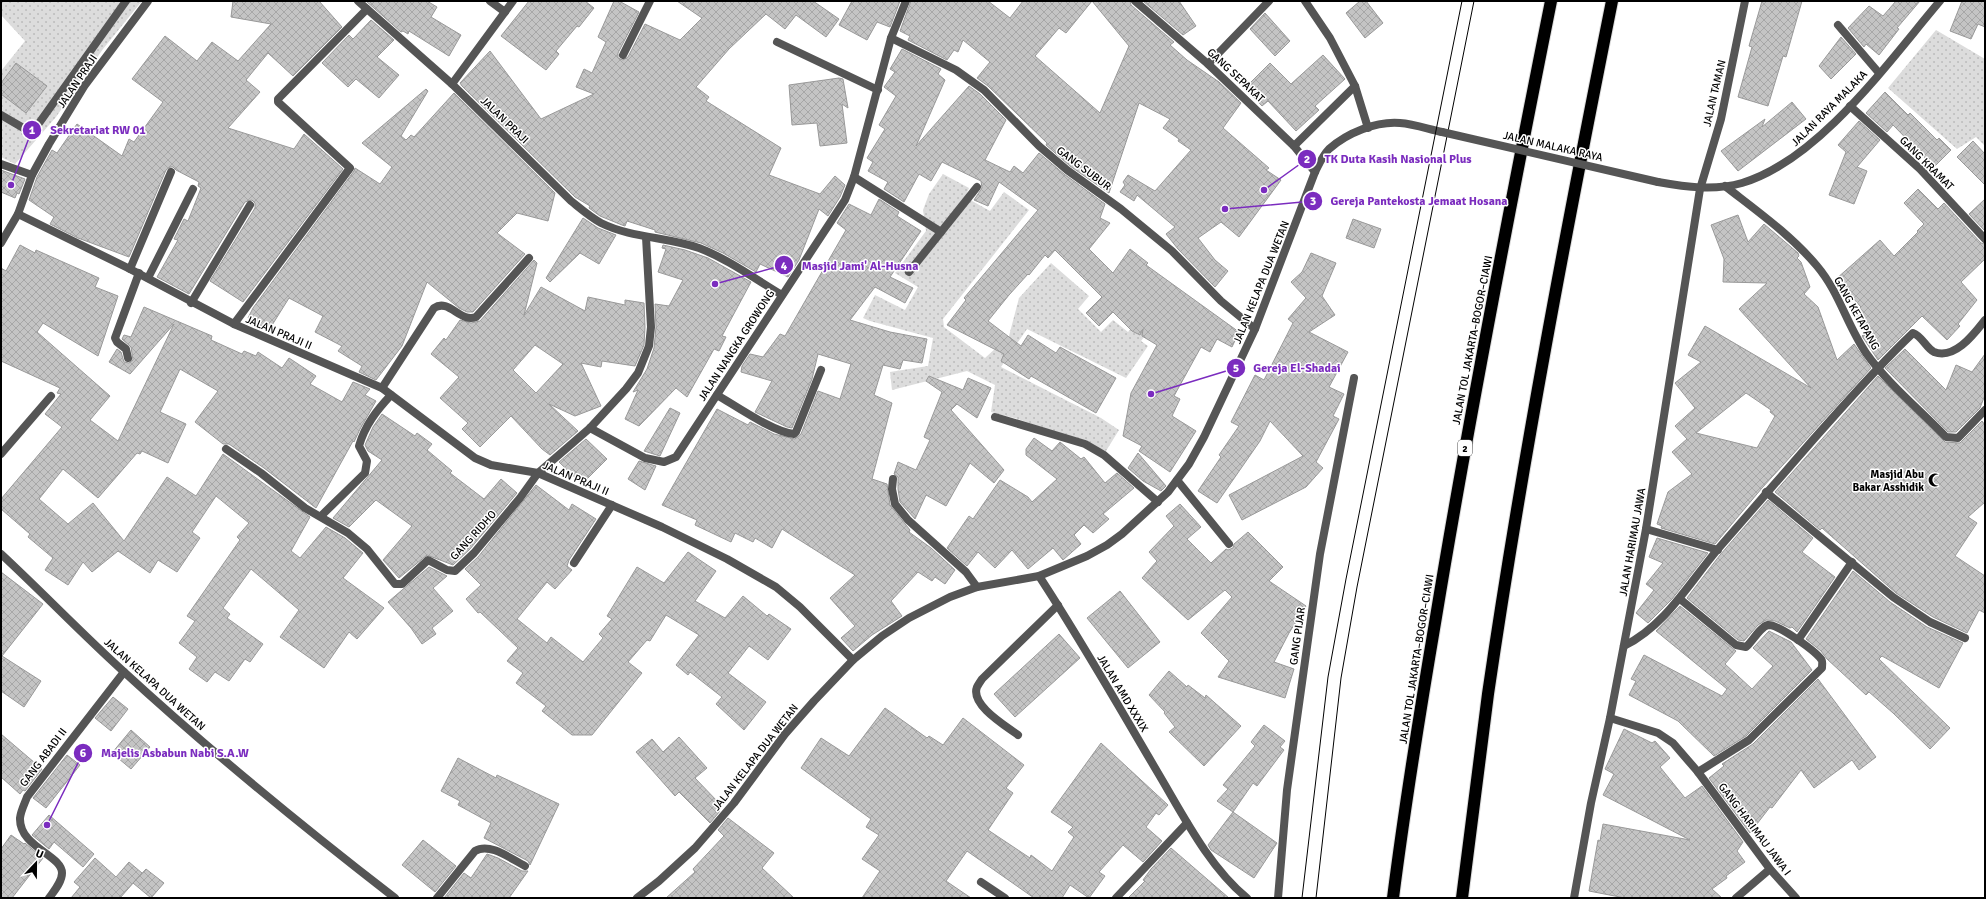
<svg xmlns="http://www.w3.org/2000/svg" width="1986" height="899" font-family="Signika,sans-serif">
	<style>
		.grass { fill: url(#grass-dots) }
		.building { fill: url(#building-cross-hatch); stroke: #999; fill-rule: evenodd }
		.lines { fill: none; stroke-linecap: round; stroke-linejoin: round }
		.motorway-casing { stroke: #dbdbdb; stroke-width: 14 }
		.minor { stroke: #555; stroke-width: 8 }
		.tertiary { stroke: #555; stroke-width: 8 }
		.motorway { stroke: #000; stroke-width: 12 }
		.tram { stroke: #000; stroke-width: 1 }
		.tertiary-bridge { stroke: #555; stroke-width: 8 }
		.labels { text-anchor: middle; stroke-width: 3; stroke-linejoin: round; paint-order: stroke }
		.shield { fill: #fff; stroke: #4c4c4c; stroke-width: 1 }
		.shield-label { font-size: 10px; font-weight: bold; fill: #000 }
		.street-label { font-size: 11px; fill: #000; stroke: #fff }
		.poi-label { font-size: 11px; font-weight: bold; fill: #000; stroke: #fff; text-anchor: end }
		.leader { fill: none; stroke: #7b2cbf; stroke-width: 1.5 }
		.callout-dot { fill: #7b2cbf; stroke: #fff; stroke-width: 1.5 }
		.mark-label { font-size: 12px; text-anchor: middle; font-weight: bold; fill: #fff }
		.callout-label { font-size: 12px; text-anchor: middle; font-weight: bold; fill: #7b2cbf; stroke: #fff; stroke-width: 3; stroke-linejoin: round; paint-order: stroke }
	</style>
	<defs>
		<pattern id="grass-dots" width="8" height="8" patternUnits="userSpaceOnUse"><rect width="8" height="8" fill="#dcdcdc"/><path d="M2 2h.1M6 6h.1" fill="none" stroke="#bbb" stroke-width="1.8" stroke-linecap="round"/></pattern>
		<pattern id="building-cross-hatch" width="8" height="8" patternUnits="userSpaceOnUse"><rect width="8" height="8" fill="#c4c4c4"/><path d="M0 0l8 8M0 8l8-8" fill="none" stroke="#a7a7a7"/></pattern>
	</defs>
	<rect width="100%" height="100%" fill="#fff"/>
	<g class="grass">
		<polygon points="1,1 142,1 103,49 56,117 15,164 1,157 1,71 25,41 1,15"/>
		<polygon points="1936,30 1985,59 1985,146 1976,137 1957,149 1888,88"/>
		<polygon points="943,174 969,188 965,197 990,211 1004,192 1029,210 943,319 944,327 985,358 1009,336 1019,298 1051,263 1089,296 1078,309 1101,332 1113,320 1128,332 1142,316 1154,323 1141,341 1148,346 1126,378 1027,329 1001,367 1101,418 1119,430 1106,451 1018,419 991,412 995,385 967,371 892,390 890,372 928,366 933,338 870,321 863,318 875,295 905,310 918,287 895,273 926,231 923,210 929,194"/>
	</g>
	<g class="building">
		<polygon points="233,1 319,1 342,27 293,76 268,53 246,80 260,92 228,128 294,149 304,134 343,169 243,302 210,281 255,208 255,203 252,200 245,202 189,294 157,277 178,240 174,239 184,219 188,221 201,188 198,186 199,182 176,170 173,167 170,167 166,170 129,257 78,238 50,224 54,217 29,200 37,177 52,150 57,153 77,124 122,156 129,139 134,142 163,102 132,79 165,36 197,61 212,42 238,61 271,24 231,17"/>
		<polygon points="366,1 427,1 437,7 431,17 461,35 449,56 409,31 408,34 403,31 401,32"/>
		<polygon points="529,1 585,1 594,8 579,27 577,26 556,51 559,54 546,70 501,36"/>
		<polygon points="614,1 619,1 639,12 618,53 618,58 623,60 628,57 645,24 680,40 702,18 677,1 813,1 839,19 826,37 796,15 785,29 766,14 729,49 696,87 709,97 706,101 781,148 769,175 820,194 835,176 845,185 840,197 828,216 819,209 799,260 788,277 760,264 756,272 723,253 701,243 655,232 655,230 627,221 625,226 622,225 600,216 589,208 590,206 575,197 462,86 460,83 490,51 541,119 594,94 576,87 584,69 592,73 606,42 598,37"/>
		<polygon points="852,1 900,1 890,27 877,22 867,40 839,25"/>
		<path d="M911,1H988L1010,18L1023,1H1130L1131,5L1174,42L1170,45L1187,60L1219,82L1241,103L1223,128L1269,168L1266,170L1281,180L1239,237L1221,222L1198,238L1215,260L1228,271L1215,287L1178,249L1166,234L1175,227L1137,195L1134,201L1120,192L1125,185L1123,182L1128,175L1155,191L1191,150L1178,141L1179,139L1163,128L1170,119L1139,103L1109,193L1070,166L1046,145L1047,143L988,86L977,78L990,62L963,40L958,52L954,50L947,60L908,40L910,36L900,31ZM1092,1L1129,46L1100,113L1035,56L1059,28L1066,33Z"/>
		<polygon points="1143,1 1179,1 1196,26 1183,35"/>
		<polygon points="1360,1 1366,1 1383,23 1365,38 1346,13"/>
		<polygon points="1762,1 1802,1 1786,57 1783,56 1768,106 1738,97 1752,47 1749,46"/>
		<polygon points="1896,1 1920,1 1897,28 1899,29 1879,55 1866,44 1864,47 1848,28 1869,6 1883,16"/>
		<polygon points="1962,1 1985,1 1985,27 1978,24 1971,39 1950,31"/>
		<polygon points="1265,13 1290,41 1275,56 1250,29"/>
		<polygon points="371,20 394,40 377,57 399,75 379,98 356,79 348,87 322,63 349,35 353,39"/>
		<polygon points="1841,37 1856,54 1831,79 1819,66"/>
		<polygon points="902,49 941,69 938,74 945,80 916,146 969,86 980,94 1006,120 985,160 1010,172 1014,166 1023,173 1039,153 1064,174 1105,204 1100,218 1110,223 1089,249 1113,273 1130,249 1148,263 1146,265 1239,332 1232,347 1217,339 1210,352 1201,347 1174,396 1180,399 1172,416 1196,431 1170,472 1139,451 1142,446 1123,436 1131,393 1157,345 1142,336 1143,329 1140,335 1132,331 1113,312 1099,326 1086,313 1102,297 1055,250 1048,258 1045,255 1029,275 1028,274 1009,295 988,321 1021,346 1028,335 1056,353 1060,347 1116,378 1096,413 1031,376 1029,379 1001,361 1004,354 947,325 966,300 964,298 1038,210 999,182 988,206 974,200 982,188 981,181 942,162 931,181 919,174 904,202 884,189 888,182 868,171 873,162 867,158 885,129 879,125 896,96 884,87 895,72 890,69"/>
		<polygon points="1323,55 1345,79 1315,106 1319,110 1296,131 1268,101 1262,106 1245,88 1270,63 1291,84"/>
		<polygon points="16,63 47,86 26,113 1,94 1,83"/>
		<polygon points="839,78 843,79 848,108 842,104 847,143 820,146 817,123 792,125 789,85"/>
		<polygon points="426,89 428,91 401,136 406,140 411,135 414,137 454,93 555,193 548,221 517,213 497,233 525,254 473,312 467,312 459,308 427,282 402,346 376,380 359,372 362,366 338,351 342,346 315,332 323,316 289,298 269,330 248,318 253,308 354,171 355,168 380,184 392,167 362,143"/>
		<polygon points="1885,92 1908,115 1910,113 1937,140 1939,138 1951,150 1934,167 1893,125 1887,132 1866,113"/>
		<polygon points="1792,102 1806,119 1738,171 1721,151 1765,119 1762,127"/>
		<polygon points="1859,121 1880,140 1857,167 1867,171 1854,204 1829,195 1846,152 1838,145"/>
		<polygon points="1973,141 1985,154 1985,185 1957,157"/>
		<polygon points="1,170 25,179 19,194 17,193 15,198 1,192"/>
		<polygon points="1918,189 1938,209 1944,203 1981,243 1985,244 1985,259 1961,282 1977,300 1958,324 1960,326 1947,340 1922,316 1878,360 1862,336 1868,330 1852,315 1861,307 1836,279 1880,240 1894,256 1918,232 1917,231 1924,224 1904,203"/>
		<polygon points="879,199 899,212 897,216 921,231 890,277 913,288 905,303 875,287 850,320 890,332 927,339 922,363 903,360 900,369 883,365 874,395 892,403 872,479 887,484 890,505 910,530 909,532 931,548 955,570 945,584 935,577 932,581 918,572 891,601 902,616 872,635 853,651 841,638 855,626 830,598 855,575 782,529 772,548 755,538 753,542 735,533 731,542 695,525 697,520 662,505 717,409 748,425 750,422 774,434 795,439 801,434 818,391 840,399 851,364 818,354 812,379 792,428 787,427 755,412 772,381 741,372 742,366 750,354 763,357 780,334 785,336 846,230 837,223 849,204 871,215"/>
		<polygon points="1985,199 1985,231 1969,214"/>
		<path d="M1738,215L1748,242L1764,224L1798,253L1799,256L1797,258L1801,262L1810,287L1804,294L1818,307L1837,360L1854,344L1871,368L1762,488L1715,544L1661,528L1662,526L1657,524L1668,492L1692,474L1672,452L1687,439L1675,426L1695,408L1675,383L1701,362L1688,355L1705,326L1811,388L1739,309L1767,283L1723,282L1724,259L1711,225ZM1746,393L1771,410L1770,412L1775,416L1757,448L1696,433Z"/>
		<polygon points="583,218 598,228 616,235 599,264 580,253 550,282 546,278"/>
		<polygon points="1353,219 1381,229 1374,248 1346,238"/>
		<polygon points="20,245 35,253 36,250 99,278 95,287 118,296 98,356 43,323 37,332 110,396 90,420 118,441 174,324 130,374 109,362 117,349 121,352 124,362 129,363 133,360 131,347 122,339 124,335 131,337 144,307 212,336 211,340 242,354 244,351 256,356 258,352 282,368 289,358 316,376 310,384 342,402 353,382 370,389 365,395 376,401 360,429 354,442 353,441 316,508 264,468 229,444 223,444 195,422 218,391 180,369 160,412 186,424 168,463 142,451 140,454 137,453 98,498 63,469 39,499 68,524 93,503 124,541 167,477 196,496 223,454 310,517 291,551 300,558 326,527 345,538 363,553 343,578 384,608 357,639 349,632 324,668 280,637 299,610 251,569 223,608 230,614 227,618 263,644 250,662 245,659 229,681 215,672 207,682 189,669 197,657 179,643 195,621 187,616 240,540 237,537 249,523 216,496 192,532 200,538 177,572 158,560 150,573 118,551 92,572 83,562 68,585 45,570 53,558 28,537 30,534 1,509 1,499 62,427 45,414 61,394 57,393 60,388 1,361 1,268 6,271"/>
		<polygon points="663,245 685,250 708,258 751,282 722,336 726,337 719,351 714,349 687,397 676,388 639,426 625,419 638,390 633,392 647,369 654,348 656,327 655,304 669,306 683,280 658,272 666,249 662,248"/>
		<polygon points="1311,253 1336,263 1322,296 1335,315 1309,332 1348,352 1329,387 1344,394 1333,416 1339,419 1316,462 1323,468 1306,487 1242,520 1229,495 1303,456 1270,421 1260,441 1217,503 1198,491 1221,457 1219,455 1239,426 1231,422 1255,375 1264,380 1293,323 1288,319 1306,298 1291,282 1302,272"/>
		<path d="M534,260L537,263L524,315L541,287L585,311L588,297L625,305V300L644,303L645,327L644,345L635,366L602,361L601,367L581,363L601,406L575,416L549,404L578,431L550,455L542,449L511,416L480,447L462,429L468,423L440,398L459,377L431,354L444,338L446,340L460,320L471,323L480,321ZM535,345L563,364L536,393L513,370Z"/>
		<polygon points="1905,349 1946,390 1956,365 1972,372 1985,354 1985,395 1980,408 1956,432 1948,432 1885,368"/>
		<polygon points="929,376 963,390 968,378 991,388 977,418 957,404 951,410 1004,470 994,483 970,463 946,506 926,495 915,519 900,502 898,489 898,477 894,474 898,462 916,470 930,440 924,437 942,392 926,381"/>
		<polygon points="1878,376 1945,442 1960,443 1982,421 1985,425 1985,502 1968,517 1977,523 1955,556 1985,576 1985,613 1979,610 1967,633 1933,617 1896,593 1822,528 1820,530 1775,492"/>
		<polygon points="670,408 680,413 660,456 644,451"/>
		<polygon points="382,414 415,436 417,433 432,444 427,450 452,471 450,473 484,499 501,479 517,493 470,549 453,565 427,555 399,578 383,560 412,526 376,500 349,527 333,518 382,460 368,451 365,445 373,427"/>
		<polygon points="1034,438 1052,451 1060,442 1081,459 1084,457 1105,483 1117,473 1134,488 1103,514 1109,519 1093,533 1084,525 1074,535 1081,544 1063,560 1053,548 1028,569 1012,550 995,568 978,552 967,566 947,548 969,516 973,519 1000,480 1028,497 1032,502 1057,479 1026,455 1026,449"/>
		<polygon points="586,439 607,459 582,484 559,462"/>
		<polygon points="1138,453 1166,486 1161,491 1143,481 1128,468"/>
		<polygon points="639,461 656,466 645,490 628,479"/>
		<polygon points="536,485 569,510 572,504 596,519 569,560 567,566 572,570 555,589 547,582 517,619 547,643 551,637 583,662 603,638 599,634 612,619 607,616 637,567 664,583 688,552 716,571 695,601 725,618 743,596 767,616 769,614 791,629 768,660 749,646 728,673 766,702 744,730 716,704 722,697 690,672 688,675 676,665 699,635 666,615 650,641 647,640 628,662 642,673 592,735 572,735 542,711 546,706 516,683 523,673 507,661 518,648 480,612 478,613 466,599 481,585 465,569 478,557"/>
		<polygon points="1768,500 1813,538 1802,552 1835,577 1797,632 1792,627 1790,628 1775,621 1766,620 1758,625 1744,641 1738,640 1687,598 1720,555"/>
		<polygon points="1180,504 1201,527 1187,539 1211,563 1226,549 1228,550 1233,548 1234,544 1248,532 1283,567 1269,581 1306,606 1289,633 1274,662 1294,669 1285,698 1218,677 1229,661 1201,633 1232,597 1225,590 1188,620 1142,578 1157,561 1149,552 1174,526 1166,516"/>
		<polygon points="1657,538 1708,553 1672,599 1648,623 1636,613 1654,590 1646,584 1663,563 1649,557"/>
		<polygon points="429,567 447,576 433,588 453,611 432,628 436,634 422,644 411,628 388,602"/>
		<polygon points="1853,571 1890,602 1927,627 1963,643 1939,688 1882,656 1879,659 1950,728 1930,749 1893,713 1869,692 1866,695 1827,659 1821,651 1806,639"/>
		<polygon points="1,572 43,604 2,656 41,681 24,707 1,691"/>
		<polygon points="1120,591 1160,642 1128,668 1087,618"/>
		<polygon points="1680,606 1736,651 1725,664 1752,689 1773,666 1753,648 1769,631 1791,642 1812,670 1746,736 1714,756 1678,721 1629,695 1636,681 1631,679 1644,655 1722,696 1727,689 1656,631"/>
		<polygon points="1059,634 1080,658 1015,717 994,694"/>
		<polygon points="1169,671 1187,687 1188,685 1205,698 1206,695 1241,726 1204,766 1169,732 1175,727 1164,713 1165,712 1149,695"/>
		<polygon points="1818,679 1876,757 1859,770 1852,760 1814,788 1801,770 1772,808 1770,807 1750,833 1709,778 1724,766 1722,764 1753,744"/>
		<polygon points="113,697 128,709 111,731 95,718"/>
		<polygon points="885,708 927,738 929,736 943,745 963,718 1024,765 1006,788 1013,793 988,830 1030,858 1031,855 1052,871 1074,837 1068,832 1073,827 1051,812 1101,743 1168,805 1159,815 1156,813 1146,827 1162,841 1143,862 1123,845 1099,872 1105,876 1089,898 1070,885 1062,898 1034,898 967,851 946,881 971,898 862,898 880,871 862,859 879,835 866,827 871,819 801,768 821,738 849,756"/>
		<polygon points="1264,725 1285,741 1280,747 1284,750 1257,786 1253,783 1233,812 1217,801 1228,789 1223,785 1255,746 1251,742"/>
		<polygon points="1624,729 1652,743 1655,741 1670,758 1660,767 1685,798 1702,786 1743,842 1737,851 1745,862 1726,876 1727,878 1712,889 1722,898 1625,898 1589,891 1598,840 1600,841 1603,824 1690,840 1603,795 1614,774 1605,769"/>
		<polygon points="131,730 150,747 131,769 112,753"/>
		<polygon points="1,734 42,769 25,791 23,790 20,794 1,777"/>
		<polygon points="679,737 707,768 695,778 718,802 714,806 720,811 710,823 679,792 675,796 636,752 652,739 663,752"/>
		<polygon points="67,755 80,765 46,808 33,798"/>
		<polygon points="458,758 496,778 497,775 559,804 530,865 528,861 484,838 491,823 458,805 460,801 441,791"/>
		<polygon points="1233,812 1277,843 1254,878 1211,850 1208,845"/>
		<polygon points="49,815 94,854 83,867 54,842 49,849 32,835"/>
		<polygon points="728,818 774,853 762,868 794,898 666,898 695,872 693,869 724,836 718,830"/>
		<polygon points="11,835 24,844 25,843 43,858 12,898 1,898 1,849"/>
		<polygon points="423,840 456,866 435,892 402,865"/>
		<polygon points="1171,848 1229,898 1128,898 1145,881 1143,880 1151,869"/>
		<polygon points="487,854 498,858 522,871 528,871 509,898 444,898 464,873 471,878"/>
		<polygon points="95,858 116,877 129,862 142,873 120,898 71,898 80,887 74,882"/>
		<polygon points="146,869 164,883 151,898 133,883"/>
	</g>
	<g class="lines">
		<g class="motorway-casing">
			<g id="motorway">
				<path d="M1393,898C1405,804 1420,711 1436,617C1470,411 1510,206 1551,1"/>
				<path d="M1462,898C1471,830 1479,762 1488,694C1522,462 1566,231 1612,1"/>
			</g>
		</g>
		<g class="minor">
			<path d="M358,1L452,84L571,201C581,209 590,217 601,223C631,238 667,237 699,248C728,259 755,279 782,295"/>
			<polyline points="490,1 505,12"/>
			<polyline points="1135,1 1208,64 1294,146 1315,172"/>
			<polyline points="1305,1 1330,38 1355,86 1368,128"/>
			<polyline points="1838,25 1879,73"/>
			<polyline points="891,38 956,70 984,90 1039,146 1067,170 1121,209 1172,251 1221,301 1255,329"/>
			<polyline points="777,42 878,90"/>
			<polyline points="623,55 650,1"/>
			<polyline points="1208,64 1269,1"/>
			<polyline points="452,84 513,1"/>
			<polyline points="1850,106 1920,169 1985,239"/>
			<polyline points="1,115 32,133 126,1"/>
			<polyline points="1294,146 1355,86"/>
			<polyline points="1,164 32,175"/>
			<polyline points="854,177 941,232"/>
			<path d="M1725,186C1757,211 1791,235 1817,266C1839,292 1847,325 1866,353C1888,384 1920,410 1946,437L1958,438L1985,410"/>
			<polyline points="18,214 130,269 234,324 382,388 475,458 491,465 538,473 662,527 727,559 776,587 800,607 853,660"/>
			<polyline points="1,243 18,214 32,175 49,144 85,85 148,1"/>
			<polyline points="130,269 171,172"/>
			<polyline points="909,272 977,187"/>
			<polyline points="148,278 193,189"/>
			<polyline points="191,303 250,205"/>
			<polyline points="234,324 350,168 278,102 278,99 367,9"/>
			<polyline points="128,358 126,349 117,342 115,338 139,273"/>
			<path d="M382,388L434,308C449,298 460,323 476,317L529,258"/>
			<path d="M717,395C736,406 773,432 794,434L796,432L821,370"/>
			<polyline points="995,417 1085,444 1104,455 1158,502"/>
			<polyline points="590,428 645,458 664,462 676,457 845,200 854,177 891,38 906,1"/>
			<polyline points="226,449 261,473 305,508 348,533 367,549 395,584 402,584 428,560 447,570 455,571 474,553 520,498 538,473 590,428 626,389 638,373 649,346 651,327 646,237"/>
			<polyline points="1,454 51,396"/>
			<polyline points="893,479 892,489 895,504 908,520 966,572 977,587"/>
			<polyline points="1177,480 1229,544"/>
			<polyline points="1766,492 1893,597 1930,622 1965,638"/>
			<path d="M321,516L365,473L367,461L359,446C365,425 377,410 391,395"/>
			<polyline points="1646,529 1718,550"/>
			<polyline points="574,563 612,505"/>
			<path d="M1039,576C1081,640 1119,707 1158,773C1183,815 1209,867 1247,898"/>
			<path d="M1680,599L1736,645L1746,647C1752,642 1760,627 1768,625C1778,624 1814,650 1821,659C1823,661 1822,664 1822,668L1749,740L1698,772"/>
			<polyline points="1798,640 1852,562"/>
			<path d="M1624,646C1666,625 1689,583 1718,549C1749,513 1781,477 1812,441C1845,404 1877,367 1913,333C1922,336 1926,348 1934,352C1955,360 1974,334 1985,320"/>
			<polyline points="1610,718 1658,733 1673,743 1698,772 1770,869 1796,898"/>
			<path d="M1018,735C1006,726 970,705 977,687C978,685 980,682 982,679L1058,605"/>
			<polyline points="981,882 1005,898"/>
			<path d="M49,898C54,891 62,882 62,873C62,855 19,847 20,818C21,810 25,803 27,797L124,672"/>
			<path d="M437,898L475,851C490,842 511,859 525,866"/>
			<polyline points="1116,898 1187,823"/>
			<polyline points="1278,898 1287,790 1320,554 1354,378"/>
			<polyline points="1574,898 1591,803 1610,718 1646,529 1700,189 1721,119 1745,1"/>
			<polyline points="1736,898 1770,869"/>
		</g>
		<g class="tertiary">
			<path d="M1658,182C1686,187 1714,191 1742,183C1819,160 1889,61 1940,1"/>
			<path d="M1,554C42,592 81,633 123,671C210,751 302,826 395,898"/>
			<path d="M637,898L659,881L695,848L734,803L785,734L814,701L853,660L882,636L909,618L950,597L977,587L1039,576L1087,556L1107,545L1122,534L1168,492L1189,464L1204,437L1255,329L1315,172C1319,164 1323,155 1329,149C1347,133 1376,121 1400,123C1414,124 1428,129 1442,132"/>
		</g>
		<use href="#motorway" class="motorway"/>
		<g class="tram">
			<polyline points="1302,898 1328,677 1346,579 1462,1"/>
			<polyline points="1316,898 1341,678 1357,587 1474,1"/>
		</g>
		<polyline class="tertiary-bridge" points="1442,132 1658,182"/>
	</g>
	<defs>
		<g id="mosque-bare" transform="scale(1.08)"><path d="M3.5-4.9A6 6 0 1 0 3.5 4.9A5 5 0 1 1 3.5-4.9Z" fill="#000" stroke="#fff" stroke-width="2.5" paint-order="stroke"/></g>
	</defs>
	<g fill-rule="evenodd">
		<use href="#mosque-bare" x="1935" y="480"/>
	</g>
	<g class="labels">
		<rect class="shield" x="1458" y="440" width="14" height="16" rx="3"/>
		<g class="shield-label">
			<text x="1465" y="452">2</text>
		</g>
		<g class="street-label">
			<text transform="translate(1236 75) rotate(43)" y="4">GANG SEPAKAT</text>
			<text transform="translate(77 81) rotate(-56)" y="4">JALAN PRAJI</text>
			<text transform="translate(1714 93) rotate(-77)" y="4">JALAN TAMAN</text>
			<text transform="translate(1829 108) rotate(-45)" y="4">JALAN RAYA MALAKA</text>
			<text transform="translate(505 120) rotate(44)" y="4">JALAN PRAJI</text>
			<text transform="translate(1553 146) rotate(13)" y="4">JALAN MALAKA RAYA</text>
			<text transform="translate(1927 163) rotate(45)" y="4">GANG KRAMAT</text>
			<text transform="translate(1084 168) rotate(37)" y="4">GANG SUBUR</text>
			<text transform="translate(1261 282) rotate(-68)" y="4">JALAN KELAPA DUA WETAN</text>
			<text transform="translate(1857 313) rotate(61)" y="4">GANG KETAPANG</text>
			<text transform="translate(279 332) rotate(23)" y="4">JALAN PRAJI II</text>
			<text transform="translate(1472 340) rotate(-79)" y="4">JALAN TOL JAKARTA–BOGOR–CIAWI</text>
			<text transform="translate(736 345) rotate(-57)" y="4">JALAN NANGKA GROWONG</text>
			<text transform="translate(576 478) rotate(23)" y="4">JALAN PRAJI II</text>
			<text transform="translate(473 535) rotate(-48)" y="4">GANG RIDHO</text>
			<text transform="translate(1632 542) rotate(-80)" y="4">JALAN HARIMAU JAWA</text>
			<text transform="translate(1297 636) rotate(-82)" y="4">GANG PIJAR</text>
			<text transform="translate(1416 659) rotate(-81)" y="4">JALAN TOL JAKARTA–BOGOR–CIAWI</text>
			<text transform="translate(155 684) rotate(42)" y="4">JALAN KELAPA DUA WETAN</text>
			<text transform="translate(1123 693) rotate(59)" y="4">JALAN AMD XXXIX</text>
			<text transform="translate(43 757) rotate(-53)" y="4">GANG ABADI II</text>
			<text transform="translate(755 757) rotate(-52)" y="4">JALAN KELAPA DUA WETAN</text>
			<text transform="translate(1755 829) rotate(53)" y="4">GANG HARIMAU JAWA I</text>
		</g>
		<g class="poi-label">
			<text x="1924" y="478">Masjid Abu<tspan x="1924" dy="13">Bakar Asshidik</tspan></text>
		</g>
	</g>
	<path class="leader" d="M11 185L32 130M1264 190L1307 159M1225 209L1313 201M715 284L784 265M1151 394L1236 368M47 825L83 753"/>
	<g class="callout-dot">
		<circle cx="11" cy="185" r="4"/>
		<circle cx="1264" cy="190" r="4"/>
		<circle cx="1225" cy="209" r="4"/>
		<circle cx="715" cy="284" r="4"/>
		<circle cx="1151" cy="394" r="4"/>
		<circle cx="47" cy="825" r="4"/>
		<circle cx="32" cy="130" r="10"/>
		<circle cx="1307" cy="159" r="10"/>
		<circle cx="1313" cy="201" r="10"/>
		<circle cx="784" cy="265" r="10"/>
		<circle cx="1236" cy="368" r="10"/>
		<circle cx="83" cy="753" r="10"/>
	</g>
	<g class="mark-label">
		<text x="32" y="134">1</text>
		<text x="1307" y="163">2</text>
		<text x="1313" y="205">3</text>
		<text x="784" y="270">4</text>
		<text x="1236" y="372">5</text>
		<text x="83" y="757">6</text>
	</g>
	<g class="callout-label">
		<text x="98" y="134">Sekretariat RW 01</text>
		<text x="1398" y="163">TK Duta Kasih Nasional Plus</text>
		<text x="1419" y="205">Gereja Pantekosta Jemaat Hosana</text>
		<text x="860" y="270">Masjid Jami' Al-Husna</text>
		<text x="1297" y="372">Gereja El-Shadai</text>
		<text x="175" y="757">Majelis Asbabun Nabi S.A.W</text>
	</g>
	<rect width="1986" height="899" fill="none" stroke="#000000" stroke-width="4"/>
	<g transform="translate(36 863) rotate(22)" stroke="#ffffff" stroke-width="3" paint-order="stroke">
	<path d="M0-3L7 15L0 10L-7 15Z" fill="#000000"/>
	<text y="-6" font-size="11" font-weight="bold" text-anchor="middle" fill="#000000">U</text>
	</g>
</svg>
